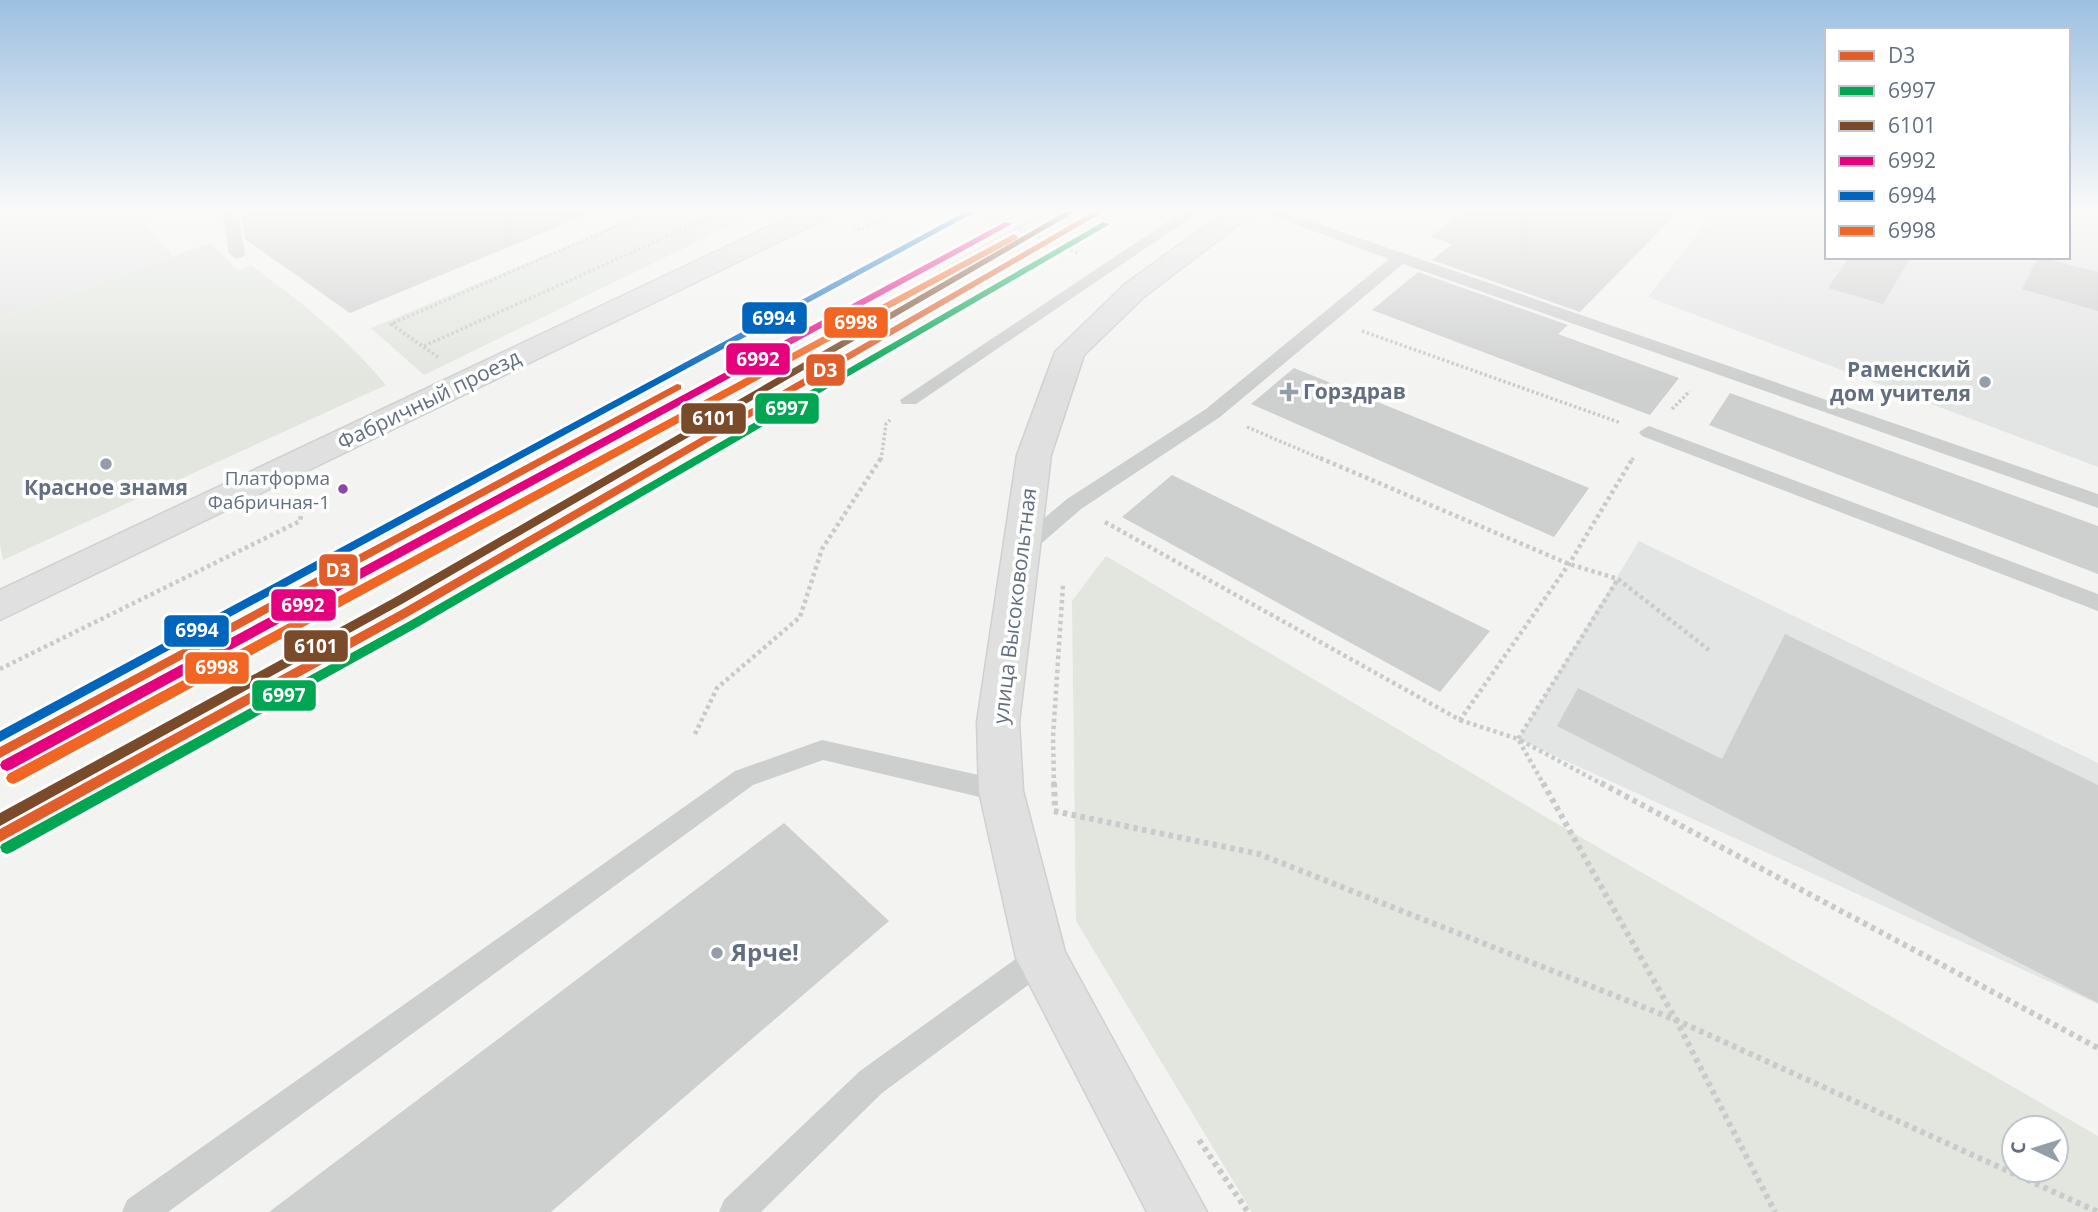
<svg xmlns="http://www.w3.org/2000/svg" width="2098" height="1212" font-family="'Open Sans',sans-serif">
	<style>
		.built { fill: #e3e4e4 }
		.green { fill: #e2e6df; fill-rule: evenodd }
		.building { fill: #cecfcf }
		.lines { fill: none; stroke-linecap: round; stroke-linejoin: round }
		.secondary-casing { stroke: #cfd0d0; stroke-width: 3 }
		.path-far2 { stroke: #c9cacb; stroke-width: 3.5; stroke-dasharray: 2.5 2.5; stroke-linecap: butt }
		.path-far1 { stroke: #c9cacb; stroke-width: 4.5; stroke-dasharray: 3.5 3.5; stroke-linecap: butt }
		.path { stroke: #c9cacb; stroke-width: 6; stroke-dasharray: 4.5 4.5; stroke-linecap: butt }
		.lane { fill: #cdcece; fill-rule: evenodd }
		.secondary { fill: #e0e0e1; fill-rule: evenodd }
		.rail-1-casing { stroke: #fff; stroke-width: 6 }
		.rail-2-casing { stroke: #fff; stroke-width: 6 }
		.rail-3-casing { stroke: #fff; stroke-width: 6 }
		.rail-4-casing { stroke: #fff; stroke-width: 6 }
		.rail-5-casing { stroke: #fff; stroke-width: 6 }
		.rail-6-casing { stroke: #fff; stroke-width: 6 }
		.rail-1 { fill: #e15d29; fill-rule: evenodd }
		.rail-2 { fill: #00a651; fill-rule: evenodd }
		.rail-3 { fill: #7a4b2a; fill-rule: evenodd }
		.rail-4 { fill: #e5007d; fill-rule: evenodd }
		.rail-5 { fill: #0065bd; fill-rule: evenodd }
		.rail-6 { fill: #f26522; fill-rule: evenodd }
		.poi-dot { fill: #959da8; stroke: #fff; stroke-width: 2.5 }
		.bus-dot { fill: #8e44ad; stroke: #fff; stroke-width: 2.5 }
		.labels { text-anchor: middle; stroke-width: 7; stroke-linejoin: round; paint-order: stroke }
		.bus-label { font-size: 19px; fill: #636f81; stroke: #fff; text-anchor: end }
		.poi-label { font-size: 21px; font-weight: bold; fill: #636f81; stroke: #fff; text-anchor: end }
		.street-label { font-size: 21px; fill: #636f81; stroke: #fff }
		.near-poi-label { font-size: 24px; font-weight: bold; fill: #636f81; stroke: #fff; text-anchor: start }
		.line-badge { stroke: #fff; stroke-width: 2.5 }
		.badge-label { font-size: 19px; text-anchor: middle; font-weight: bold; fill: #fff }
	</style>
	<rect width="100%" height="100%" fill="#f3f3f1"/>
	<g class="built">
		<polygon points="0,212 147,212 144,224 173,256 0,318"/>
		<polygon points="1715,212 1827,212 1827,257 2068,257 2068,212 2098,212 2098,467 1648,297"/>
		<polygon points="1639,541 2098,763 2098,1004 1518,739"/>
	</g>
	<g class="green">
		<polygon points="649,212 758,212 424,375 371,328"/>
		<path d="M210,243L238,270L251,265C302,303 344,335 386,385L3,560L0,544V318Z"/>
		<path d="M1106,556L1544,816L2098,1136V1212H1252L1076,921L1072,601ZM2056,1128V1170H2014V1128Z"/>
	</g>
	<g class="building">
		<polygon points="241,212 589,212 590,213 350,313 245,239"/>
		<polygon points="1462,212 1678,212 1580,312 1432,260 1452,244 1431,237"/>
		<polygon points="1849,257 1911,257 1883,304 1828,288"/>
		<polygon points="2038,257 2098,272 2098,311 2022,289"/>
		<polygon points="1418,272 1568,325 1558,334 1679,378 1650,415 1372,310"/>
		<polygon points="1294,368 1589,488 1554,537 1251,404"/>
		<polygon points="1730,393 2098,526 2098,574 1709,425"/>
		<polygon points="1172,475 1490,631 1440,692 1122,517"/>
		<polygon points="1785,634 2098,785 2098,1003 1557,726 1578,688 1722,759"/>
		<polygon points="784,823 889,921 551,1212 269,1212"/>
	</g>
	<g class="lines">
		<g class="secondary-casing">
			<g id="secondary">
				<polygon points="800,212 834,212 830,217 0,620 0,590"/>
				<polygon points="1225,212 1255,212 1145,296 1084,355 1051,455 1019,722 1023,791 1065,952 1207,1212 1147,1212 1016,958 979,791 977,722 1017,455 1055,352 1125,284"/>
			</g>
		</g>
		<g class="path-far2">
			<polyline points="978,212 1078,253"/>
			<polyline points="853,226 860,230 896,212"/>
			<polyline points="939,272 1047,212"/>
			<polyline points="1362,331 1621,423"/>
			<polyline points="424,346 722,212"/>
			<polyline points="438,357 391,324 649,212"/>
			<polyline points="1672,409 1690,391"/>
			<polyline points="1247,427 1324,460"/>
			<polyline points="881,460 886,424 890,420"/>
			<polyline points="1632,460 1634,457"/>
		</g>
		<g class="path-far1">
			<polyline points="1320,458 1569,564 1618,579 1709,650"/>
			<polyline points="1105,522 1460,720 1569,564 1633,458"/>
			<polyline points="0,669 300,521 304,500"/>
			<polyline points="1460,720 1518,739 1544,785"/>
			<polyline points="695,734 717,688 800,617 822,549 881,458"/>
			<polyline points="1054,785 1053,737 1063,585"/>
			<polyline points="1604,785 1518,739 1618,579"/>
		</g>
		<g class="path">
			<polyline points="1054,783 1055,807"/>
			<polyline points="1543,783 1676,1020 1775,1212"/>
			<polyline points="1601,783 2098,1048"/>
			<polyline points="1054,811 1259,854 1676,1020 2098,1212"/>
			<polyline points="1199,1140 1248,1212"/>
		</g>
		<g class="lane">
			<polygon points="222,212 238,212 245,254 243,257 237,259 229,254"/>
			<polygon points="1182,212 1199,212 916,404 902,404 900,400"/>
			<polygon points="1262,212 1284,212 2098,494 2098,508 1403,264 1220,417 1081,509 1027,556 1011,556 1008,551 1011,546 1067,499 1206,409 1389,259"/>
			<polygon points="1649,426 2098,594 2098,611 1642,436 1639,432"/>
			<polygon points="822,740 1001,780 1010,783 1014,791 1010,799 1001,802 823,760 753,785 168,1212 122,1212 127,1200 735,771"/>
			<polygon points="1041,944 1051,948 1056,958 1051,968 882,1093 761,1212 719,1212 724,1200 860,1071 1031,948"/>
		</g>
		<use href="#secondary" class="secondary"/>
		<g class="rail-1-casing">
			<g id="rail-1">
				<polygon points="1093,212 1103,212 409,616 0,842 0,829 401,610"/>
				<polygon points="677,384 681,385 681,389 0,758 0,747"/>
			</g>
		</g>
		<g class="rail-2-casing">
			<polygon id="rail-2" points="1103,222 1110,224 416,628 12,852 7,854 2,852 0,847 2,844 408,622"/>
		</g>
		<g class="rail-3-casing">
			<polygon id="rail-3" points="1065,212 1075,212 402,604 0,826 0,813 394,598"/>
		</g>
		<g class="rail-4-casing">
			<polygon id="rail-4" points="1005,222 1012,224 12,769 7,771 2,769 0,765 2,761"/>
		</g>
		<g class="rail-5-casing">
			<polygon id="rail-5" points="965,212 975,212 0,742 0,731"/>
		</g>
		<g class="rail-6-casing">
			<polygon id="rail-6" points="1014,234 1018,237 1017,239 18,782 13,784 8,782 6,778 8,774"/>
		</g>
		<use href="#rail-1" class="rail-1"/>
		<use href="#rail-2" class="rail-2"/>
		<use href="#rail-3" class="rail-3"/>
		<use href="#rail-4" class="rail-4"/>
		<use href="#rail-5" class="rail-5"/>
		<use href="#rail-6" class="rail-6"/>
	</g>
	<linearGradient id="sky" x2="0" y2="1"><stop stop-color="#9dc0e1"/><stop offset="0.55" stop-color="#fafaf9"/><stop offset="1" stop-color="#fafaf9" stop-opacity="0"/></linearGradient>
	<rect width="2098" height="382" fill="url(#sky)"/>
	<g class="poi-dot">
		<circle cx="1985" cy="382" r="7"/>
		<path d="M1285.5 381.5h7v7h7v7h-7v7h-7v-7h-7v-7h7z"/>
		<circle cx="106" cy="464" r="7"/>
		<circle cx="717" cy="953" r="7"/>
	</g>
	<circle class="bus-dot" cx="343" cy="489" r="6"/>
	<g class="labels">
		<g class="bus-label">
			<text x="330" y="485">Платформа<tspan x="330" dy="24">Фабричная-1</tspan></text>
		</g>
		<g class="poi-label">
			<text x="1971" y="377">Раменский<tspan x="1971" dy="24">дом учителя</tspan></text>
			<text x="1303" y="399" text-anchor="start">Горздрав</text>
			<text x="106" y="495" text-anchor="middle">Красное знамя</text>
		</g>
		<g class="street-label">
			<text transform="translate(429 400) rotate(-26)" y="7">Фабричный проезд</text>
			<text transform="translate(1015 606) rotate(-83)" y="7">улица Высоковольтная</text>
		</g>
		<g class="near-poi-label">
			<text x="731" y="961">Ярче!</text>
		</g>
	</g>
	<g class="line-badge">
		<rect x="741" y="301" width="67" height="34" rx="7" fill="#0065bd"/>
		<rect x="823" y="306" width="66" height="33" rx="7" fill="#f26522"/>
		<rect x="725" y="342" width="66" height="34" rx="7" fill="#e5007d"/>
		<rect x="805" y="353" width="41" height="34" rx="7" fill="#e15d29"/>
		<rect x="754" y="392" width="66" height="33" rx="7" fill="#00a651"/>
		<rect x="680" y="402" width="67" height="33" rx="7" fill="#7a4b2a"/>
		<rect x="318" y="553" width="41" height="34" rx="7" fill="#e15d29"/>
		<rect x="270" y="588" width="67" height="34" rx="7" fill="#e5007d"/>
		<rect x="163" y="614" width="67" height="34" rx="7" fill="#0065bd"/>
		<rect x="283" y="629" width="66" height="34" rx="7" fill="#7a4b2a"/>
		<rect x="184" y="651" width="66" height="34" rx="7" fill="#f26522"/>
		<rect x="251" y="679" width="66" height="33" rx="7" fill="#00a651"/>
	</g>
	<g class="badge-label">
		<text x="774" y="325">6994</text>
		<text x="856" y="329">6998</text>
		<text x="758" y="366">6992</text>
		<text x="825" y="377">D3</text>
		<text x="787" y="415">6997</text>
		<text x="714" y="425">6101</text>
		<text x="338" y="577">D3</text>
		<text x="303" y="612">6992</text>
		<text x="197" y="637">6994</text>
		<text x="316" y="653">6101</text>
		<text x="217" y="674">6998</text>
		<text x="284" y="702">6997</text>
	</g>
	<rect x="1825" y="28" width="245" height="231" fill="#ffffff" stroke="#c1c5cd" stroke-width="2"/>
	<rect x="1839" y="51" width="35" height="10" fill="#e15d29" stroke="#c1c5cd" stroke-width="2"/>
	<text x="1888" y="63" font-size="21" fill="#636f81">D3</text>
	<rect x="1839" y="86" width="35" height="10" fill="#00a651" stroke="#c1c5cd" stroke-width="2"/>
	<text x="1888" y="98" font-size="21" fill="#636f81">6997</text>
	<rect x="1839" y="121" width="35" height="10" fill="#7a4b2a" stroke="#c1c5cd" stroke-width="2"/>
	<text x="1888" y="133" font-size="21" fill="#636f81">6101</text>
	<rect x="1839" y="156" width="35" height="10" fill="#e5007d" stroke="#c1c5cd" stroke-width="2"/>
	<text x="1888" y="168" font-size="21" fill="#636f81">6992</text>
	<rect x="1839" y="191" width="35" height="10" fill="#0065bd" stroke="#c1c5cd" stroke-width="2"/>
	<text x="1888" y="203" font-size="21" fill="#636f81">6994</text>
	<rect x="1839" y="226" width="35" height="10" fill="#f26522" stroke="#c1c5cd" stroke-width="2"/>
	<text x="1888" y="238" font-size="21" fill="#636f81">6998</text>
	<g transform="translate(2035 1149) rotate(274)"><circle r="33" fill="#ffffff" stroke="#c1c5cd" stroke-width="2"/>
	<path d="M0-5L12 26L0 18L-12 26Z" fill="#959da8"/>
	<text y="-10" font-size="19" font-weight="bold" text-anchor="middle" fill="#636f81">С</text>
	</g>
</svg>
